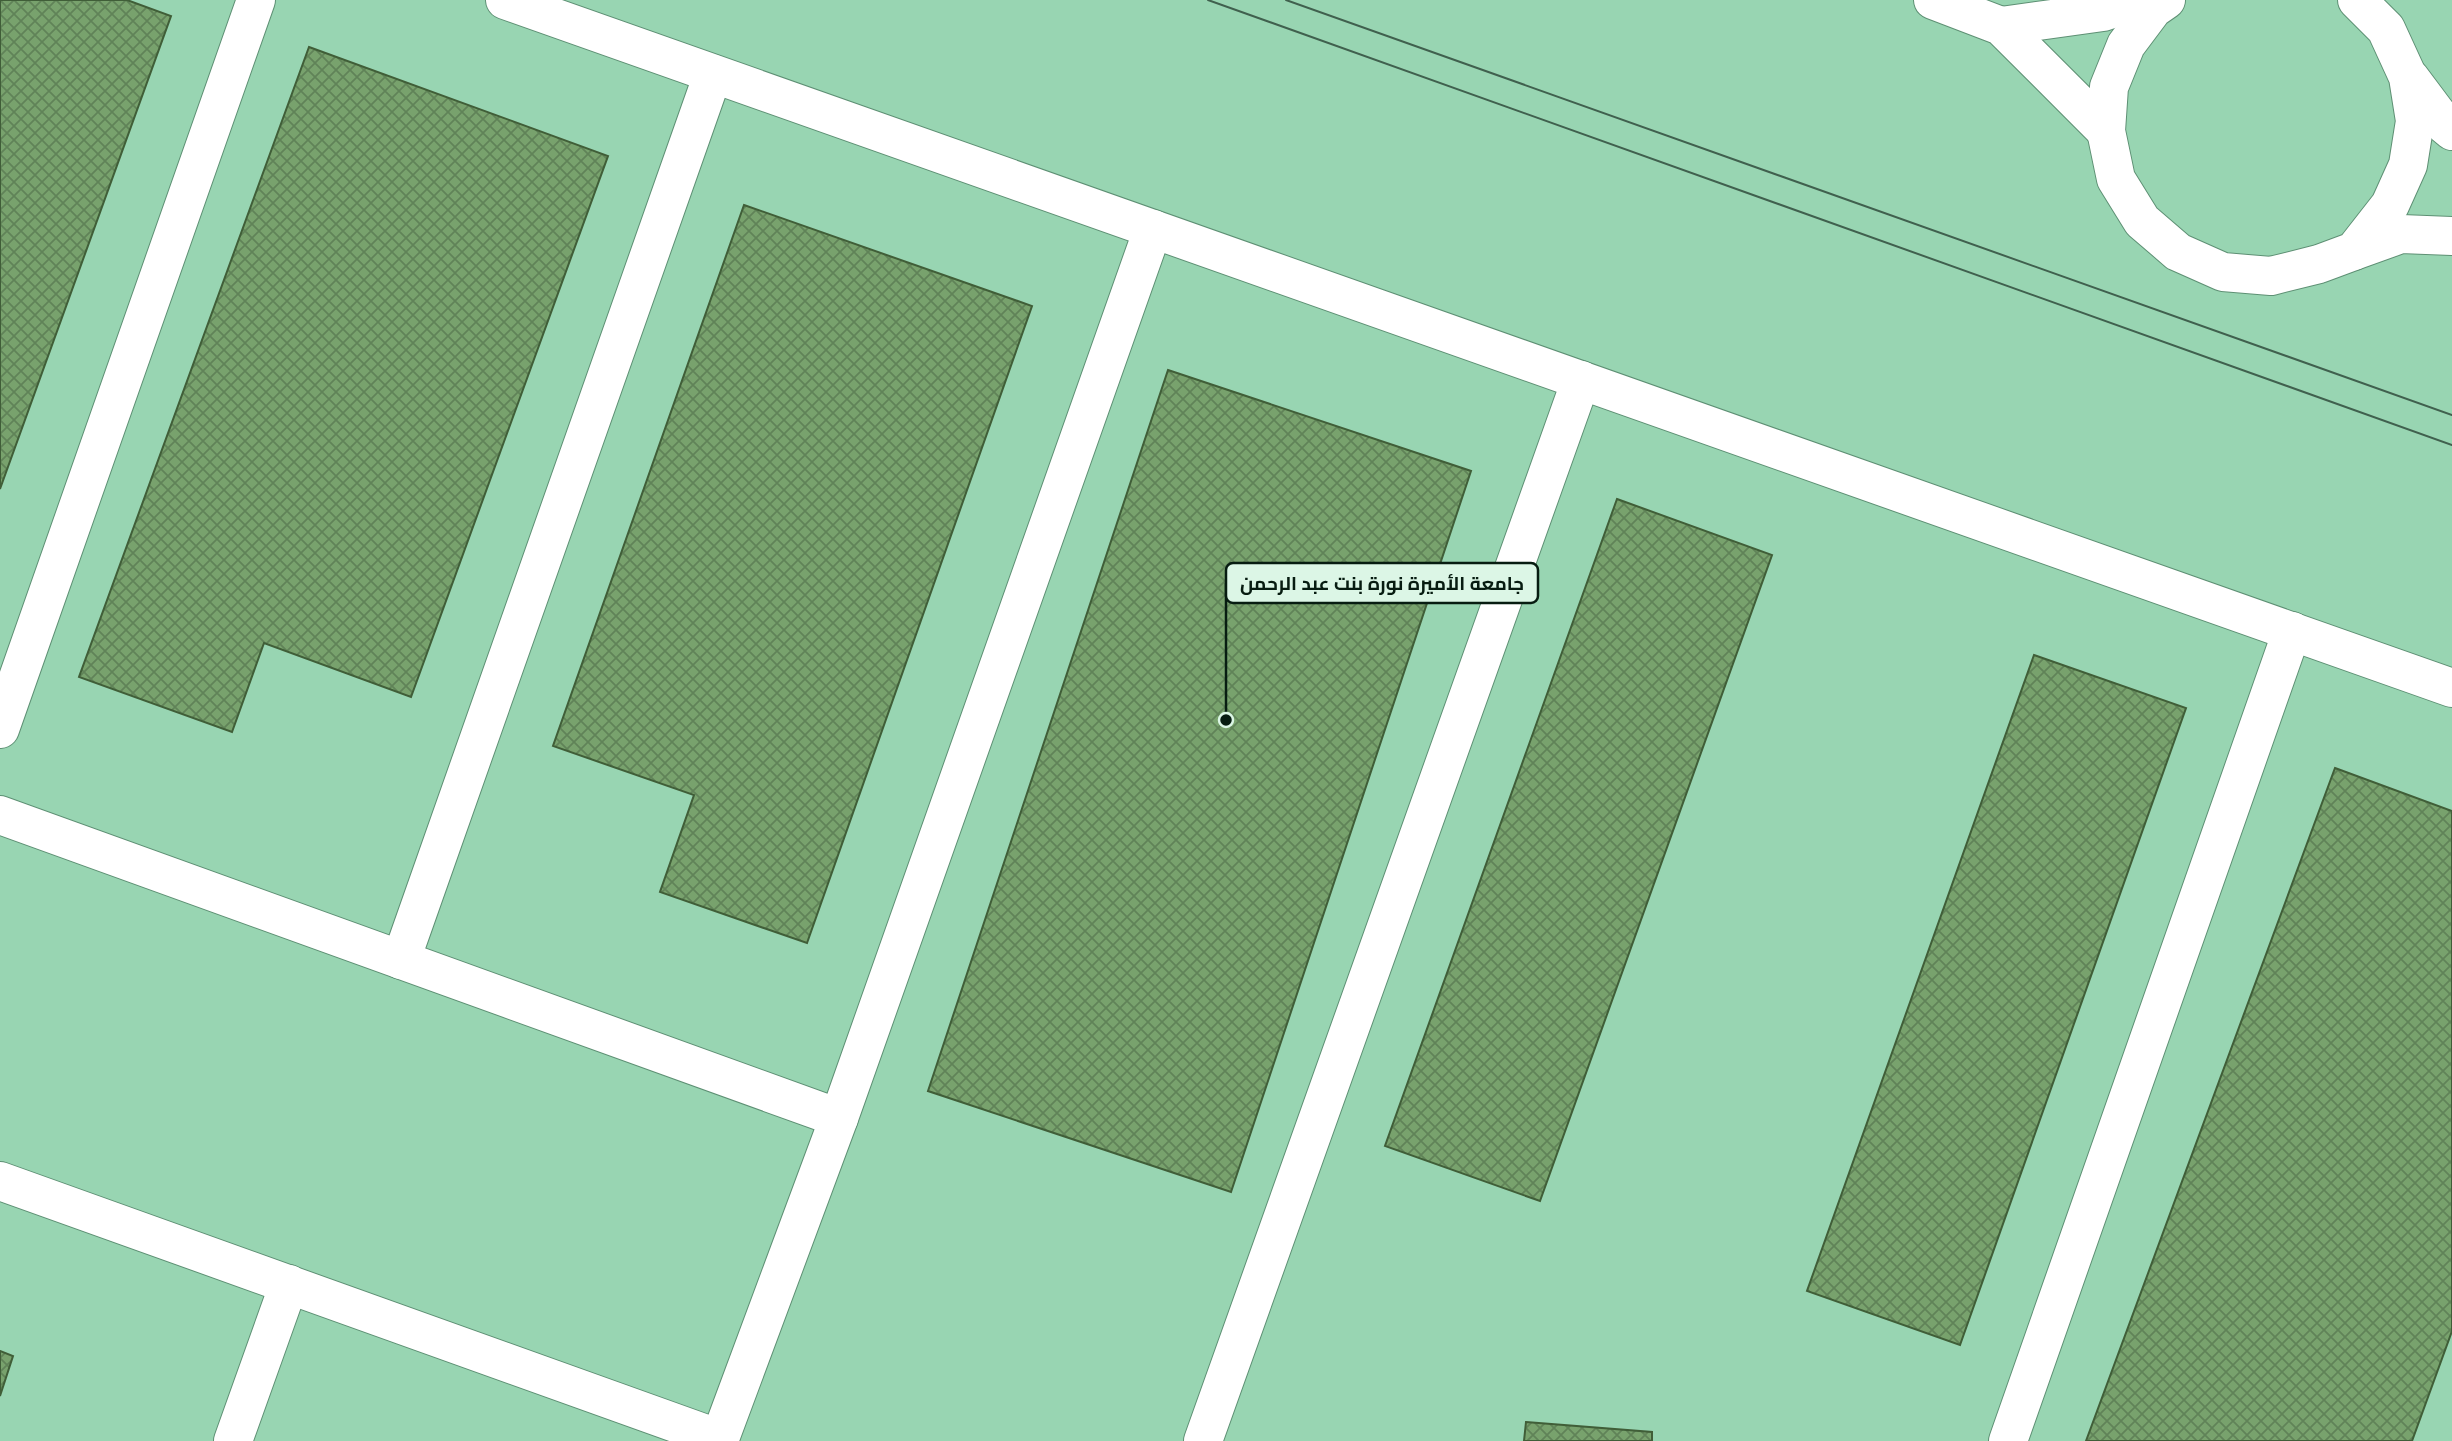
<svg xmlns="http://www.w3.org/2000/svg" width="2452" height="1441" font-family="'Fira Sans',Cairo,sans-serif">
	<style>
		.built { fill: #98d5b2 }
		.building { fill: url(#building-cross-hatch); stroke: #405e38; stroke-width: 2 }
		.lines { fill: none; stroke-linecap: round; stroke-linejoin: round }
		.minor-casing { stroke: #5e9074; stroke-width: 40 }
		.minor { stroke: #fff; stroke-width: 38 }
		.tram { stroke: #40604e; stroke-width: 2 }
		.leader { fill: none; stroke: #071c11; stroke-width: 2.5 }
		.callout-dot { fill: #071c11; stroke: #dcf6e6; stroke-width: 2.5 }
		.callout { fill: #dcf6e6; stroke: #071c11; stroke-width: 2.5 }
		.callout-label { font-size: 19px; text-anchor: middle; font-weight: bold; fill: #071c11 }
	</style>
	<defs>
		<pattern id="building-cross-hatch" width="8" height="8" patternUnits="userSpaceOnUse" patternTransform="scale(1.75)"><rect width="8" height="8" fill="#78a26d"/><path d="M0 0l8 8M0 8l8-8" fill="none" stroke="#608358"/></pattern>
	</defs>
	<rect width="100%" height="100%" fill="#a7dcbe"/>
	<rect class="built" x="0" y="0" width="2452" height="1441"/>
	<g class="building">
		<polygon points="0,0 127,0 171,16 0,489"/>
		<polygon points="309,47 608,156 411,697 264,643 232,732 79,677"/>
		<polygon points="744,205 1032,306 807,943 660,892 694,795 553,746"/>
		<polygon points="1168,370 1471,471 1231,1192 928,1091"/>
		<polygon points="1617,499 1772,555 1540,1201 1385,1146"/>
		<polygon points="2034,655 2186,708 1960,1345 1807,1291"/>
		<polygon points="2335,768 2452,811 2452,1331 2412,1441 2086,1441"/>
		<polygon points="0,1351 13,1356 0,1396"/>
		<polygon points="1526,1422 1652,1432 1652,1441 1524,1441"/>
	</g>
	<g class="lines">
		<g class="minor-casing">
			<g id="minor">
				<polyline points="505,0 2452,688"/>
				<polyline points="1933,0 2001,26 2106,131"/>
				<polyline points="2166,0 2153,9 2126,45 2109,87 2106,131 2116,179 2142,221 2178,252 2223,272 2271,276 2319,264 2354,251 2390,205 2408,165 2415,121 2408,77 2386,29 2357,0"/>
				<polyline points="2001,26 2103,12 2138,0"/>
				<polyline points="2410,78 2446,126 2452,131"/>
				<polyline points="2354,251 2401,234 2452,236"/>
				<polyline points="0,729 256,0"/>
				<polyline points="0,815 839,1118"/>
				<polyline points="401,960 713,74"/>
				<polyline points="0,1181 720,1439"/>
				<polyline points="233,1441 289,1284"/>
				<polyline points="719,1441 839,1118 1153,229"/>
				<polyline points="1203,1441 1581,380"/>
				<polyline points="2008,1441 2292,631"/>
			</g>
		</g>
		<use href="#minor" class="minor"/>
		<g class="tram">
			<polyline points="1208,0 2452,445"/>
			<polyline points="1286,0 2452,415"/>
		</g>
	</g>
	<path class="leader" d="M1226 720L1226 583"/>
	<circle class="callout-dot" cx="1226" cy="720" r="7"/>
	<rect class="callout" x="1226" y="563" width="312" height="40" rx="7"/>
	<g class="callout-label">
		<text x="1382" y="590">جامعة الأميرة نورة بنت عبد الرحمن</text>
	</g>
</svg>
